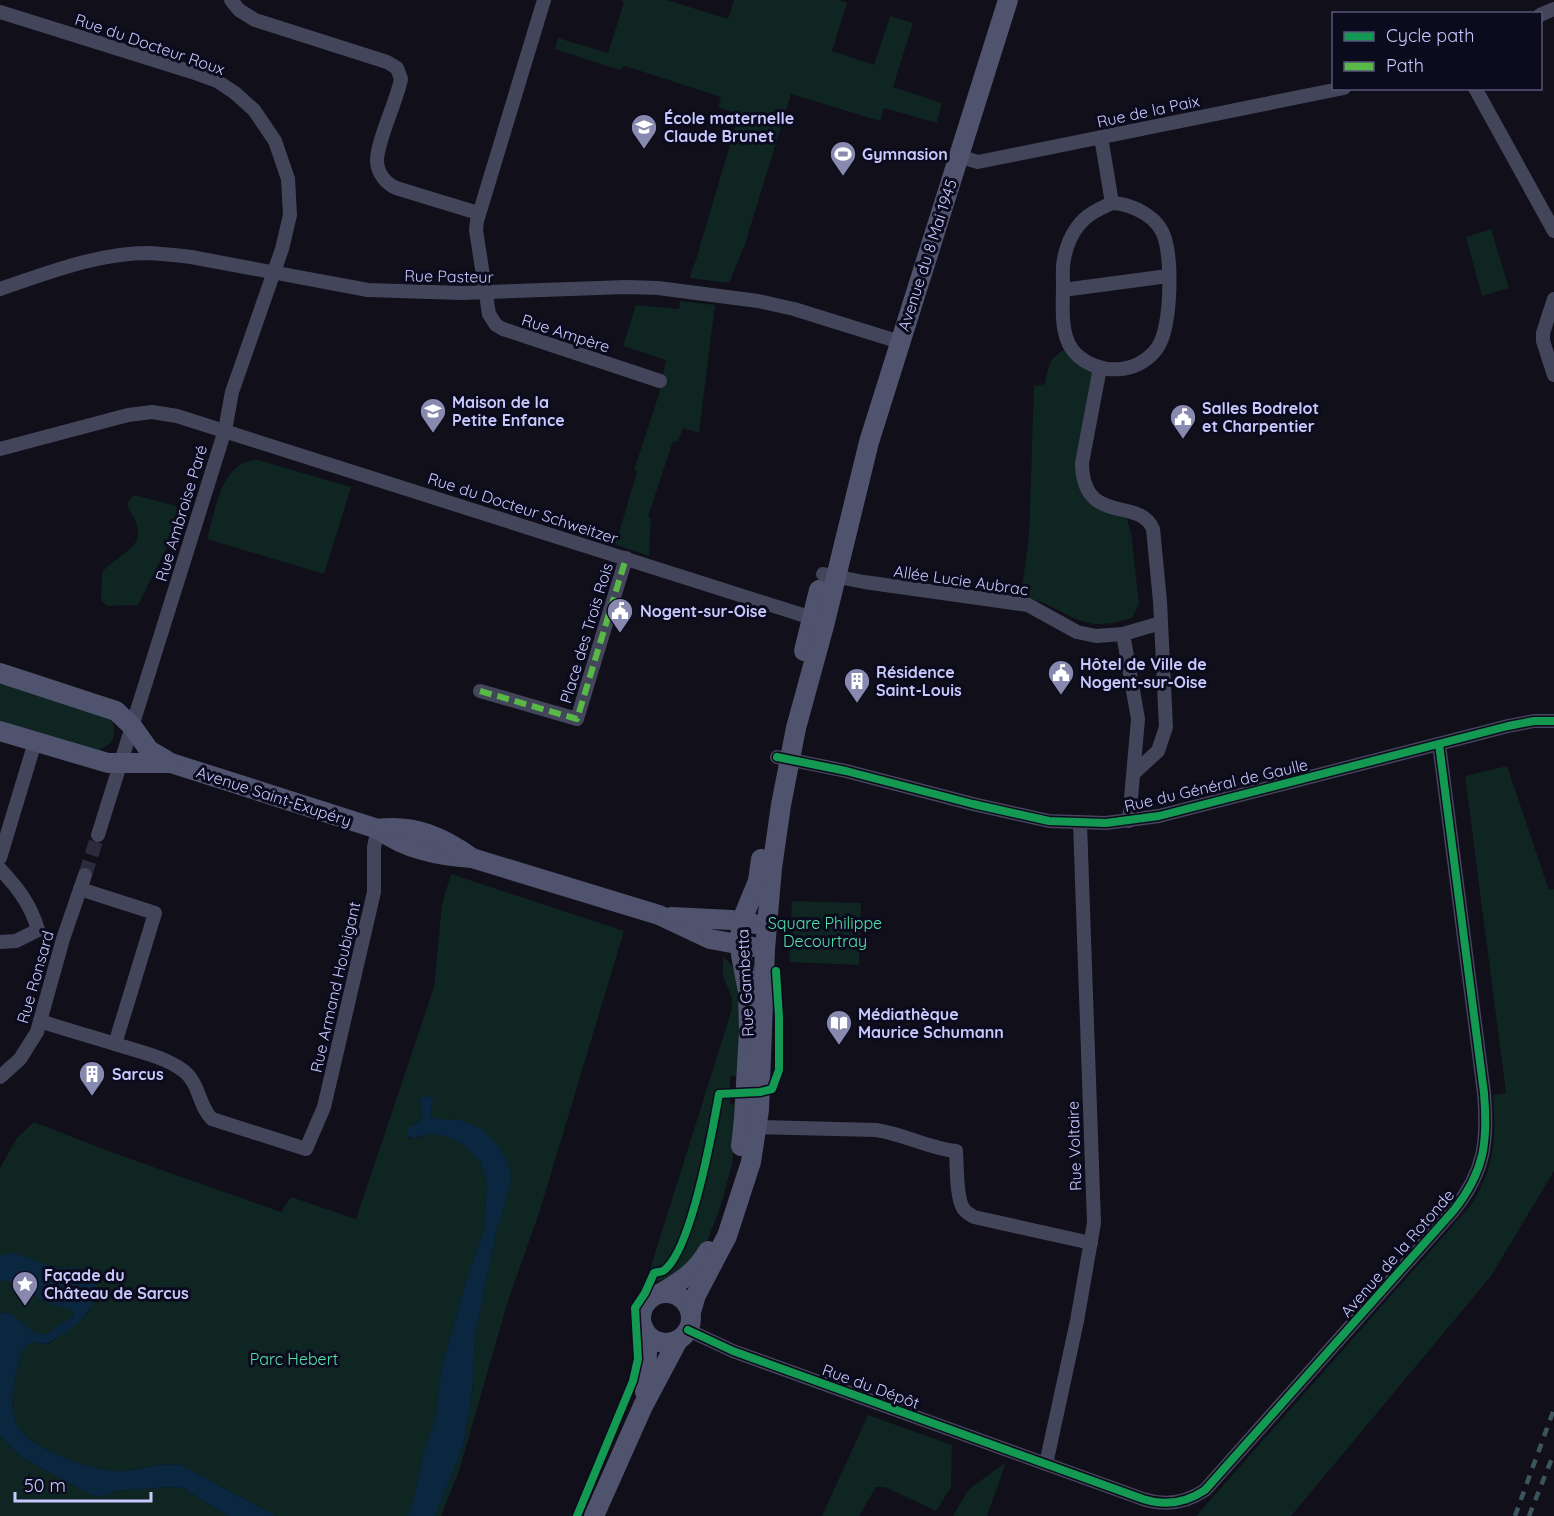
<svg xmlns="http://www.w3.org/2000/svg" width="1554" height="1516" font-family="Quicksand,sans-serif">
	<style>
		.green { fill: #0e2522 }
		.water { fill: #0b263f }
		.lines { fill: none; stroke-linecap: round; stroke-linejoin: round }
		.street-tunnel { stroke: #2c2b3c; stroke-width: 14; stroke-dasharray: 14 7; stroke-linecap: butt }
		.street { stroke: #43455b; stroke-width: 14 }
		.secondary { stroke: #50536e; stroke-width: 20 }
		.rail { stroke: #3b5560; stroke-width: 4.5; stroke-dasharray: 9 8; stroke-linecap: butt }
		.quiet { stroke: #58b947; stroke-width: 6; stroke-dasharray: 12 6; stroke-linecap: butt }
		.cycleway-casing { stroke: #0c0b1e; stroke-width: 11 }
		.cycleway { stroke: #139951; stroke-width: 8 }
		.labels { text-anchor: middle; stroke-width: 6; stroke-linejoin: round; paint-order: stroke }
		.street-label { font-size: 16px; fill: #c8caff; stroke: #0c0b1e }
		.poi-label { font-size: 16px; font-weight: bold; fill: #c8caff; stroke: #0c0b1e; text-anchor: start }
		.park-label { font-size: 16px; fill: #51e2a8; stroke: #0c0b1e }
	</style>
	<rect width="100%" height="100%" fill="#100f1a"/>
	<g class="green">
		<polygon points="620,0 667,0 728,19 734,0 839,0 847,3 832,51 874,65 890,16 913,23 893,87 942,103 937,123 884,108 880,121 791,94 745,244 729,283 690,278 692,268 695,263 739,114 718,107 721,97 625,66 619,70 555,49 558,38 608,53 624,2"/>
		<polygon points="1491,229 1509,288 1482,296 1466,237"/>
		<polygon points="680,301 715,305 699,433 683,428 678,442 673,441 648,517 651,519 649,556 605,541 604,539 606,532 618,536 637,472 634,470 659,394 666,360 623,346 636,305 679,309"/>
		<path d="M1071,346L1100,368L1082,463L1087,488L1124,510L1131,532L1139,603L1132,618C1089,630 1085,623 1048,605C1040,601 1030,599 1021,596L1029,535L1034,386L1045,384C1049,361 1050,357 1071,346Z"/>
		<path d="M258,460L351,487L324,574L207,539C216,510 220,461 258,460Z"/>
		<path d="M134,495L176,506L180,515L179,523L138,605L107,606L101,601L102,572C127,547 154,546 127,506L129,500Z"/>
		<path d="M0,680L110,718C116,726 115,733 111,743L98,751L0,724Z"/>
		<path d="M1507,766L1549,890L1554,889V1171L1491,1276L1291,1516H1196L1471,1205C1495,1167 1496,1139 1493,1095L1506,1093L1465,776Z"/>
		<path d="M451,874L624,931L540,1210L508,1301L459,1471L441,1516H435L463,1447L472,1394L475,1335L496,1233L483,1131L461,1120L436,1119L430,1116L433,1101L428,1096L421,1097L420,1099L423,1118L412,1125L407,1135L410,1139L420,1137L429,1133L447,1136L465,1146L480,1161L487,1182L484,1230L467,1278L441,1370L436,1417L425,1449L414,1498L407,1516H276L181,1465C160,1462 142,1470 122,1471C96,1472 31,1450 18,1427C10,1413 12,1394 15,1378C18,1365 20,1348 32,1342L44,1344L50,1343L88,1313L93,1300L95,1288L91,1275L87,1272L0,1256V1168L17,1138L34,1122L111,1152L281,1212L291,1197L356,1219L434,987L442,904Z"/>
		<polygon points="792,901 861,903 859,965 789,962"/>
		<polygon points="723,957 729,962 738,975 742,989 740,1076 730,1076 730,1104 739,1105 732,1165 720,1208 704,1249 669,1278 653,1283 646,1282 732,1009 732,998 723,976"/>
		<path d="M10,1280L48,1303L69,1308L74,1314C71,1321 65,1321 59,1325C55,1328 51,1333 47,1334C31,1338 18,1315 3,1312L0,1314V1281Z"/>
		<polygon points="868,1415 952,1445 951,1487 936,1511 885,1487 876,1487 859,1516 822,1516"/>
		<polygon points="0,1436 21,1457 89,1494 99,1497 116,1491 172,1487 183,1488 228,1516 0,1516"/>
		<polygon points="1006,1462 987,1516 953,1516 968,1490"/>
	</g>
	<g class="water">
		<polygon points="428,1096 433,1101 430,1116 436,1119 461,1120 483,1130 498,1145 507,1161 511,1177 510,1186 496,1233 475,1335 472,1394 463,1447 435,1516 407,1516 414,1498 425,1448 436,1417 441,1370 467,1278 484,1230 487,1182 480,1161 465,1146 448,1137 430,1133 412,1139 407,1135 408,1128 423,1118 420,1099 421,1097"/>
		<path d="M7,1253C25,1254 40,1264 57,1267C67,1269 80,1266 89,1273C94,1277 95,1284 95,1290C94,1318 68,1330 47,1344L32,1342C20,1348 18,1365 15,1378C12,1394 10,1413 18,1427C31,1450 96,1472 122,1471C142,1470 160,1462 181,1465L276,1516H228L183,1488L172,1487L116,1491L99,1497L89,1494L21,1457L0,1436V1314L3,1312C19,1313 30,1338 47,1334C51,1333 55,1328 58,1325C65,1321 71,1321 74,1314C68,1305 57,1308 48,1303C31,1295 19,1279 0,1281V1256Z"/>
	</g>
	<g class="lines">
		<polyline class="street-tunnel" points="85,875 98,835"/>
		<g class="street">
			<path d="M231,0L239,10L255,20L387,62L397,68L401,79C397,101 376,143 377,162C378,174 386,183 396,188L478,213"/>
			<polyline points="544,0 477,221 476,230 489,314 496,325 503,329 660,381"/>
			<polyline points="0,12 192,72 217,81 235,93 254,110 275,141 288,179 290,215 282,249 232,392 225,430 98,835"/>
			<polyline points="1540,15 1554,9"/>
			<polyline points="1475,88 1554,231"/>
			<polyline points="1101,137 1112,203"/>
			<polyline points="958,156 978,162 1344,88"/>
			<path d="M1112,203C1133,204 1159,217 1165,239C1172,263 1172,332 1155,351C1135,374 1101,375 1078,356C1059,340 1063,308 1063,286C1063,278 1062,268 1064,259C1066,248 1071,235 1078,226C1087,214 1099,209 1112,203Z"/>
			<path d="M0,289C48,273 97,253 149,253C163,254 177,255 191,257L368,290L462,293L626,287L658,288L758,301L794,309L900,342"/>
			<polyline points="1063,290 1168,276"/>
			<polyline points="1554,299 1543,333 1543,341 1554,375"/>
			<path d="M1100,368L1082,463C1083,527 1140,496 1153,529L1160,601L1166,727L1158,751L1135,772"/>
			<polyline points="0,449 128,415 152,412 177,416 812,618"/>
			<polyline points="823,574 864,582 1028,605 1077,632 1096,636 1123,634 1161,623"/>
			<polyline points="1123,634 1138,719 1129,821"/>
			<polyline points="480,691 577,719 626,558"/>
			<polyline points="777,757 846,771 973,804 1049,821 1106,823 1159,816 1508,726 1534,721 1554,721"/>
			<polyline points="0,858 35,742"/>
			<path d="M0,869C18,888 31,905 38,930"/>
			<polyline points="80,889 155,913 115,1044"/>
			<polyline points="0,942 16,941 38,930"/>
			<path d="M40,1021C68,1030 96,1038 125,1047C144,1053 168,1058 185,1072C200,1085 199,1107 212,1119L306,1149L324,1107L374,892V847L378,829"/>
			<polyline points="0,1077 20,1059 37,1032 63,939 85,875"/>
			<path d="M757,1127L876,1130C904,1134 928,1148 956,1151C957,1165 956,1197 963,1208C965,1212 971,1215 974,1217L1091,1243"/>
			<path d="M688,1330L733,1351L1143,1499C1165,1506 1186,1503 1205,1490L1454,1210C1485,1171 1488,1141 1484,1093L1439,744"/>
			<polyline points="1046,1464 1077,1321 1094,1223 1080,823"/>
		</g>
		<g class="secondary">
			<polyline points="804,651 819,590"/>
			<path d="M0,673L116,711L132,726L149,750L171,763L378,829C406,849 437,856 472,858L659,915L710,939L753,947"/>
			<polyline points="0,731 108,763 170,763"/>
			<path d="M378,829C413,824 443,837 472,858"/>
			<polyline points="671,917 732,920 755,924"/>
			<polyline points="741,1146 744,1119 749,1031 748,992 741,955 740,936 744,915 758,881 761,859"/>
			<circle cx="666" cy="1318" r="25"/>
			<path d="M661,1293C680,1282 697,1271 708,1251"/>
			<polyline points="691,1312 696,1295 727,1236 751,1162 759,1110 765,949 772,868 781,805 796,728 825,622 869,442 1008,0"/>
			<polyline points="644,1329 647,1352 645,1392"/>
			<polyline points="594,1516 643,1406 678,1340"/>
		</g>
		<g class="rail">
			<polyline points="1515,1516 1554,1409"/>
			<polyline points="1529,1516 1554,1453"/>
		</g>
		<polyline class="quiet" points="480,691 577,719 626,558"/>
		<g class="cycleway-casing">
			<g id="cycleway">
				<polyline points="777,757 846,771 973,804 1049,821 1106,823 1159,816 1508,726 1534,721 1554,721"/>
				<path d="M688,1330L733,1351L1143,1499C1165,1506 1186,1503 1205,1490L1454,1210C1485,1171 1488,1141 1484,1093L1439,744"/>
				<path d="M577,1516L633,1381L638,1359L635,1308L645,1293L654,1273C657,1272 661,1272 663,1271C691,1253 713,1128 719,1094L760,1092L772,1089L779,1070V1017L776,971"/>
			</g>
		</g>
		<use href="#cycleway" class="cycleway"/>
	</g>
	<defs>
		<g id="school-pin" transform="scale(1.35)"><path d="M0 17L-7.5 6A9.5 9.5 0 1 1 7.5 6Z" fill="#8889af" stroke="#0c0b1e"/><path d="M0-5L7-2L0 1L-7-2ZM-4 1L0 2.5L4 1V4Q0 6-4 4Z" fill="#fff"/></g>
		<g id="stadium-pin" transform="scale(1.35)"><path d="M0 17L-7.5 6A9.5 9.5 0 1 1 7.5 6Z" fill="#8889af" stroke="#0c0b1e"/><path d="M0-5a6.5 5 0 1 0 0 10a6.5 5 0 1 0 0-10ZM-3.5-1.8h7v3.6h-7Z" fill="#fff"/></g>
		<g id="civic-pin" transform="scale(1.35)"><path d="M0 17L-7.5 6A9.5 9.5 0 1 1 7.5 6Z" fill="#8889af" stroke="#0c0b1e"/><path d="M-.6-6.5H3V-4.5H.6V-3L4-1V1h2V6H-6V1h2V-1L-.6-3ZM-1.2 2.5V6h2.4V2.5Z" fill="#fff"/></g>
		<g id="building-pin" transform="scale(1.35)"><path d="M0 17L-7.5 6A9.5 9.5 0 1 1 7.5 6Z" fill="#8889af" stroke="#0c0b1e"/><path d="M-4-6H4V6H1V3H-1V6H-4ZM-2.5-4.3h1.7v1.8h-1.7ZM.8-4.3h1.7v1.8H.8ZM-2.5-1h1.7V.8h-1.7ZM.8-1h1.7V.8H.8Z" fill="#fff"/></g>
		<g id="library-pin" transform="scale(1.35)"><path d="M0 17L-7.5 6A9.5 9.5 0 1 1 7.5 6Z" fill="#8889af" stroke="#0c0b1e"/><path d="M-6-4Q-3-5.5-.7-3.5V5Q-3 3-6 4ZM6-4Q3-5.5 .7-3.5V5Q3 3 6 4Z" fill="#fff"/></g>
		<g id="sight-pin" transform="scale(1.35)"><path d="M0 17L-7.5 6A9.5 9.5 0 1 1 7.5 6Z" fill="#8889af" stroke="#0c0b1e"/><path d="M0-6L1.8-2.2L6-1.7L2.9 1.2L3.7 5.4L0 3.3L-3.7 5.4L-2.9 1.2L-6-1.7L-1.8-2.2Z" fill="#fff"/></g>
	</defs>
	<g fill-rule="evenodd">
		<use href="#school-pin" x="644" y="127"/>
		<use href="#stadium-pin" x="843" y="154"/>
		<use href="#school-pin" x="433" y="411"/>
		<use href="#civic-pin" x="1183" y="417"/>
		<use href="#civic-pin" x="620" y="611"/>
		<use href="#civic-pin" x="1061" y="673"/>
		<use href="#building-pin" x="857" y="681"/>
		<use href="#library-pin" x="839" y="1023"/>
		<use href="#building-pin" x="92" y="1074"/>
		<use href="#sight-pin" x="25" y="1284"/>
	</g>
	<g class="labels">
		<g class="street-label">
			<text transform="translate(150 44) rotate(19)" y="6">Rue du Docteur Roux</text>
			<text transform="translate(1148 111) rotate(-12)" y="6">Rue de la Paix</text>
			<text transform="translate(927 255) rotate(-72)" y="6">Avenue du 8 Mai 1945</text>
			<text transform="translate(449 276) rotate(1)" y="6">Rue Pasteur</text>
			<text transform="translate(566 333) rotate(18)" y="6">Rue Ampère</text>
			<text transform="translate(523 508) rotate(18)" y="6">Rue du Docteur Schweitzer</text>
			<text transform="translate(181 513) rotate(-73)" y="6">Rue Ambroise Paré</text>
			<text transform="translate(961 580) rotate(8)" y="6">Allée Lucie Aubrac</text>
			<text transform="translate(586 633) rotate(-73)" y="6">Place des Trois Rois</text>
			<text transform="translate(1216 785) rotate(-13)" y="6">Rue du Général de Gaulle</text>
			<text transform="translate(274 796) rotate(18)" y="6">Avenue Saint-Exupéry</text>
			<text transform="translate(35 977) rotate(-74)" y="6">Rue Ronsard</text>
			<text transform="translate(745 983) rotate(-93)" y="6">Rue Gambetta</text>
			<text transform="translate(335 987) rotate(-77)" y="6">Rue Armand Houbigant</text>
			<text transform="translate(1074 1146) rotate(-92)" y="6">Rue Voltaire</text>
			<text transform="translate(1397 1253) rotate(-49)" y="6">Avenue de la Rotonde</text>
			<text transform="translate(871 1386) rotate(20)" y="6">Rue du Dépôt</text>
		</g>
		<g class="poi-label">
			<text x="664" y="124">École maternelle<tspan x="664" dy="18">Claude Brunet</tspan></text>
			<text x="862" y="160">Gymnasion</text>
			<text x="452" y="408">Maison de la<tspan x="452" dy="18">Petite Enfance</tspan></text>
			<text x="1202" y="414">Salles Bodrelot<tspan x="1202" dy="18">et Charpentier</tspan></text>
			<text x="640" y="617">Nogent-sur-Oise</text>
			<text x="1080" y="670">Hôtel de Ville de<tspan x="1080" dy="18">Nogent-sur-Oise</tspan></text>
			<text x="876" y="678">Résidence<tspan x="876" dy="18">Saint-Louis</tspan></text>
			<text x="858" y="1020">Médiathèque<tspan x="858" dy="18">Maurice Schumann</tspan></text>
			<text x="112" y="1080">Sarcus</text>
			<text x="44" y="1281">Façade du<tspan x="44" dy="18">Château de Sarcus</tspan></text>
		</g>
		<g class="park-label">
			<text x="825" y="929">Square Philippe<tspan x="825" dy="18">Decourtray</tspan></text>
			<text x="294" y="1365">Parc Hebert</text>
		</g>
	</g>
	<rect x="1332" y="12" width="210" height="78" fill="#0c0b1e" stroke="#575778" stroke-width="1.5"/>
	<rect x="1344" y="32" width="30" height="9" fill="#139951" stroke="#575778" stroke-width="1.5"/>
	<text x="1386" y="42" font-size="18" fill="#c8caff">Cycle path</text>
	<rect x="1344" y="62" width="30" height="9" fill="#58b947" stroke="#575778" stroke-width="1.5"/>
	<text x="1386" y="72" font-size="18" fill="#c8caff">Path</text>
	<path d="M15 1492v9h136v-9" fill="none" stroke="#c8caff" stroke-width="3"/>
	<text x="24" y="1492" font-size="18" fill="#c8caff" stroke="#0c0b1e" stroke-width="4.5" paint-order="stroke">50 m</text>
</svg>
